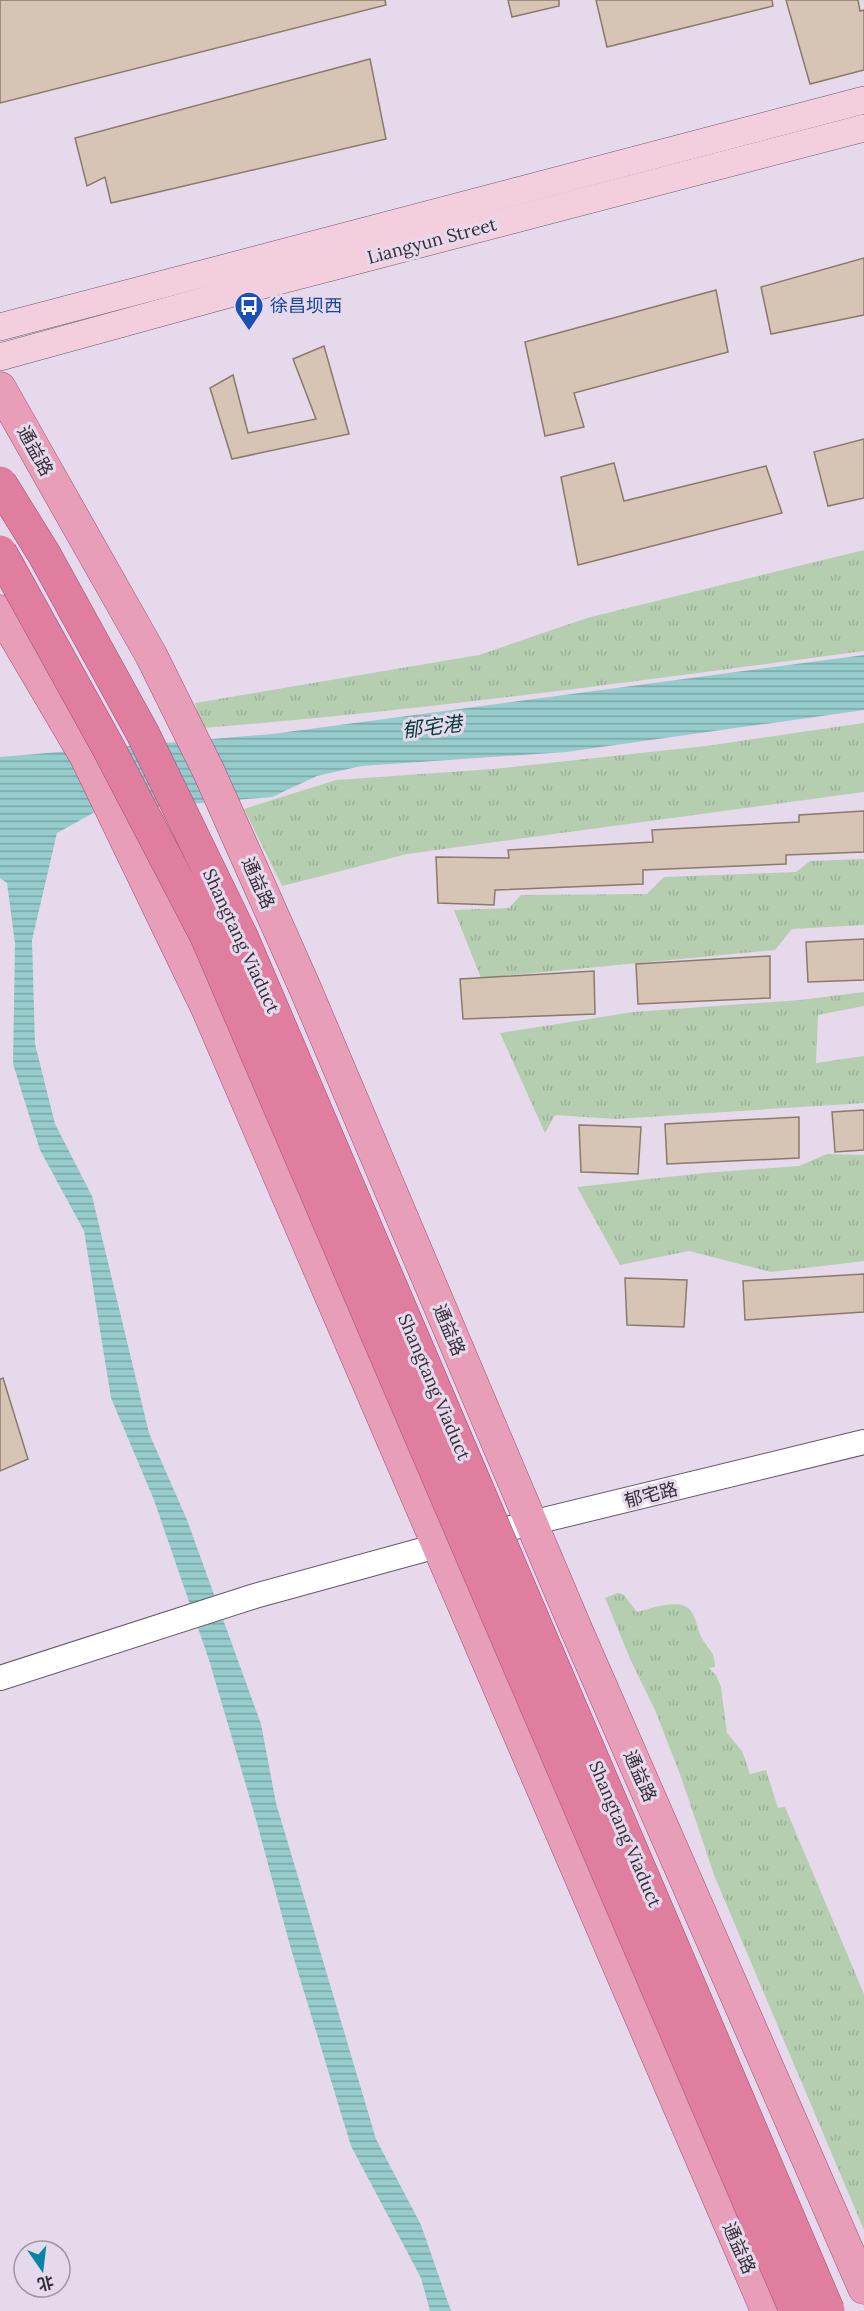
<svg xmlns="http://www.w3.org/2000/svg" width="864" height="2311" font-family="Lora,'Noto Sans SC',serif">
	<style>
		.grass { fill: url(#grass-tufts) }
		.water { fill: url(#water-rules) }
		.building { fill: #d6c5b5; stroke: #8a7a6b; stroke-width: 1.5 }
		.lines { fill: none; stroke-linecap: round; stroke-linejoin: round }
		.tertiary-casing { stroke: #655969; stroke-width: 26 }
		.secondary-casing { stroke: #655969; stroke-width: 28 }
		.primary-casing { stroke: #9e4d6c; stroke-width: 33 }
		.tertiary { stroke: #fff; stroke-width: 24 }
		.secondary { stroke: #f3cedc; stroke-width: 27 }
		.primary { stroke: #e89eb8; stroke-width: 32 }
		.trunk-bridge-casing { stroke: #9e4d6c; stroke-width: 34; stroke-linecap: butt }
		.trunk-bridge { stroke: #e07ea0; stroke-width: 33 }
		.labels { text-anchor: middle; stroke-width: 6; stroke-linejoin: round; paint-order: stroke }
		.street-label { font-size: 18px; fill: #332e35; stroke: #e7d9ec }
		.transit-label { font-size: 18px; fill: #164399; stroke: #e7d9ec; text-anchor: start }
		.water-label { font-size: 20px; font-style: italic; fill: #033939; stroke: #e7d9ec }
	</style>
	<defs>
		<pattern id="grass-tufts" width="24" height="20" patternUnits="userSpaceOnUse" patternTransform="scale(1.5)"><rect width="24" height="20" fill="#b4ceaf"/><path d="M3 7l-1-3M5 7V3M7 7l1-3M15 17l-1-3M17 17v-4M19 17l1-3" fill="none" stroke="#9bb197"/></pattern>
		<pattern id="water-rules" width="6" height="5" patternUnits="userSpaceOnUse" patternTransform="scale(1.5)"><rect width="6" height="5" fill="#96cccb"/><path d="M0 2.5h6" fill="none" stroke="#7ba6a6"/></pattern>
	</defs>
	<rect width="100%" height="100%" fill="#e7d9ec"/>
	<g class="grass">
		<path d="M864,550V651C644,680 423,711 202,728L195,703L479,655L587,618Z"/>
		<polygon points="864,723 864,792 407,854 282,886 244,809 336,780 493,769 706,746"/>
		<polygon points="864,859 864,925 792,929 775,950 481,978 454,910 509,908 521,895 647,894 664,877 796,872 810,861"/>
		<polygon points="864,992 864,1006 818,1015 816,1063 864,1056 864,1103 616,1119 555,1115 545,1133 500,1033 633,1012 800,1000"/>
		<polygon points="827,1154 864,1155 864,1261 771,1272 689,1251 620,1265 577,1187 704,1173 799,1166"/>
		<path d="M617,1593L623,1594L637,1612C650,1609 681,1597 691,1611C697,1619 697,1630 702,1638C709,1652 714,1649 715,1667L709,1668L716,1675L721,1687L727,1733L742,1751L750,1774L766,1770L778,1808L785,1807L864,1994V2230L714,1875L681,1777L655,1710L631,1661L605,1598Z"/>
	</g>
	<polygon class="water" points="864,655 864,710 566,752 361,766 317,776 272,797 95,812 57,833 32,940 35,1044 55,1124 92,1196 149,1433 187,1520 261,1724 276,1803 376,2139 421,2225 451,2311 430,2311 421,2278 351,2146 291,1949 255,1816 209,1660 154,1500 111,1398 84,1231 40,1150 13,1064 15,944 7,883 0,878 0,757 272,734"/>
	<g class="building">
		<polygon points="0,0 385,0 386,5 0,103"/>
		<polygon points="508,0 559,0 559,6 512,17"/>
		<polygon points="596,0 772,0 773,6 607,47"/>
		<polygon points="786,0 858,0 860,11 864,10 864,70 810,84"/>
		<polygon points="370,59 386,139 111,203 105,177 87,186 75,138"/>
		<polygon points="864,258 864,315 771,334 761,287"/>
		<polygon points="716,290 728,352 574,393 584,427 545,436 525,342"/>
		<polygon points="324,346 349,434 232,459 210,388 233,375 248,433 316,419 293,359"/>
		<polygon points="864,439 864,498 828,506 814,452"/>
		<polygon points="614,463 624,501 766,466 782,513 578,565 561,477"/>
		<polygon points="864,811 864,852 786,855 786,864 643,870 643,884 495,890 494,905 438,903 436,857 509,858 508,850 653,842 652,830 799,822 799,815"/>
		<polygon points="864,939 864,980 808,982 806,942"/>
		<polygon points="770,956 770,998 638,1004 636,964"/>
		<polygon points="594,971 595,1014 463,1019 460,979"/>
		<polygon points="864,1110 864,1150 835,1152 832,1112"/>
		<polygon points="799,1117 799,1158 667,1164 665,1124"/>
		<polygon points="579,1125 641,1127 638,1174 581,1172"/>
		<polygon points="864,1274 864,1312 745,1320 743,1281"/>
		<polygon points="625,1278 687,1280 684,1327 627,1325"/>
		<polygon points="3,1378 28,1459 0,1471 0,1379"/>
	</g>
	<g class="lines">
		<g class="tertiary-casing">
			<polyline id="tertiary" points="0,1678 255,1596 437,1546 864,1442"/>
		</g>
		<g class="secondary-casing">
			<g id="secondary">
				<polyline points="0,327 864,100"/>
				<polyline points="0,357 240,291 864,128"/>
			</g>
		</g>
		<g class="primary-casing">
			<g id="primary">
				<polyline points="0,388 151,655 209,772 305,988 577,1631 864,2288"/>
				<polyline points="0,611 86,757 207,1008 767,2311"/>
			</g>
		</g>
		<use href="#tertiary" class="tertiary"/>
		<use href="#secondary" class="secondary"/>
		<use href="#primary" class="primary"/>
		<g class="trunk-bridge-casing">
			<g id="trunk-bridge">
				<polyline points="0,483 44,554 143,734 242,938 828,2311"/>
				<polyline points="0,552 108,747 207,937 796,2311"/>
			</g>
		</g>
		<use href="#trunk-bridge" class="trunk-bridge"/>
	</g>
	<defs>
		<g id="bus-pin" transform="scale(1.5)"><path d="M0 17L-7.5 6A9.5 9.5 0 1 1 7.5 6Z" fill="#1a4fb4" stroke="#e7d9ec"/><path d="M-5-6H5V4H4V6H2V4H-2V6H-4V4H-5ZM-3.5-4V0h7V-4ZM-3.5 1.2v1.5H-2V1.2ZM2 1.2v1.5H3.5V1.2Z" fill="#fff"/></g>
	</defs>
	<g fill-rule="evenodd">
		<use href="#bus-pin" x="249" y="306"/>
	</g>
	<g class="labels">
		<g class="street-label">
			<text transform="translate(432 241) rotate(-15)" y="6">Liangyun Street</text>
			<text transform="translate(35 451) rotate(61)" y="6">通益路</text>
			<text transform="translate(258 883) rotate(66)" y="6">通益路</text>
			<text transform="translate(241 941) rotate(65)" y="6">Shangtang Viaduct</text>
			<text transform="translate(449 1330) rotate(67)" y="6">通益路</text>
			<text transform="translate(434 1387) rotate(67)" y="6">Shangtang Viaduct</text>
			<text transform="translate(651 1495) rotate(-14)" y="6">郁宅路</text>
			<text transform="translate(640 1776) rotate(66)" y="6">通益路</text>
			<text transform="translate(625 1834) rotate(67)" y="6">Shangtang Viaduct</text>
			<text transform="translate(739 2248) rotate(66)" y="6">通益路</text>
		</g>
		<g class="transit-label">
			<text x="270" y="312">徐昌坝西</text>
		</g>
		<g class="water-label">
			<text transform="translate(432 727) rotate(-7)" y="7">郁宅港</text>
		</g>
	</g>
	<g transform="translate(42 2269) rotate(166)"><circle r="28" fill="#e7d9ec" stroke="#9f95a3" stroke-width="1.5"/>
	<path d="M0-4.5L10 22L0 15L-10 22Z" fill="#0785a9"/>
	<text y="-9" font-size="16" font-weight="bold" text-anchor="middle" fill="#332e35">北</text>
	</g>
</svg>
